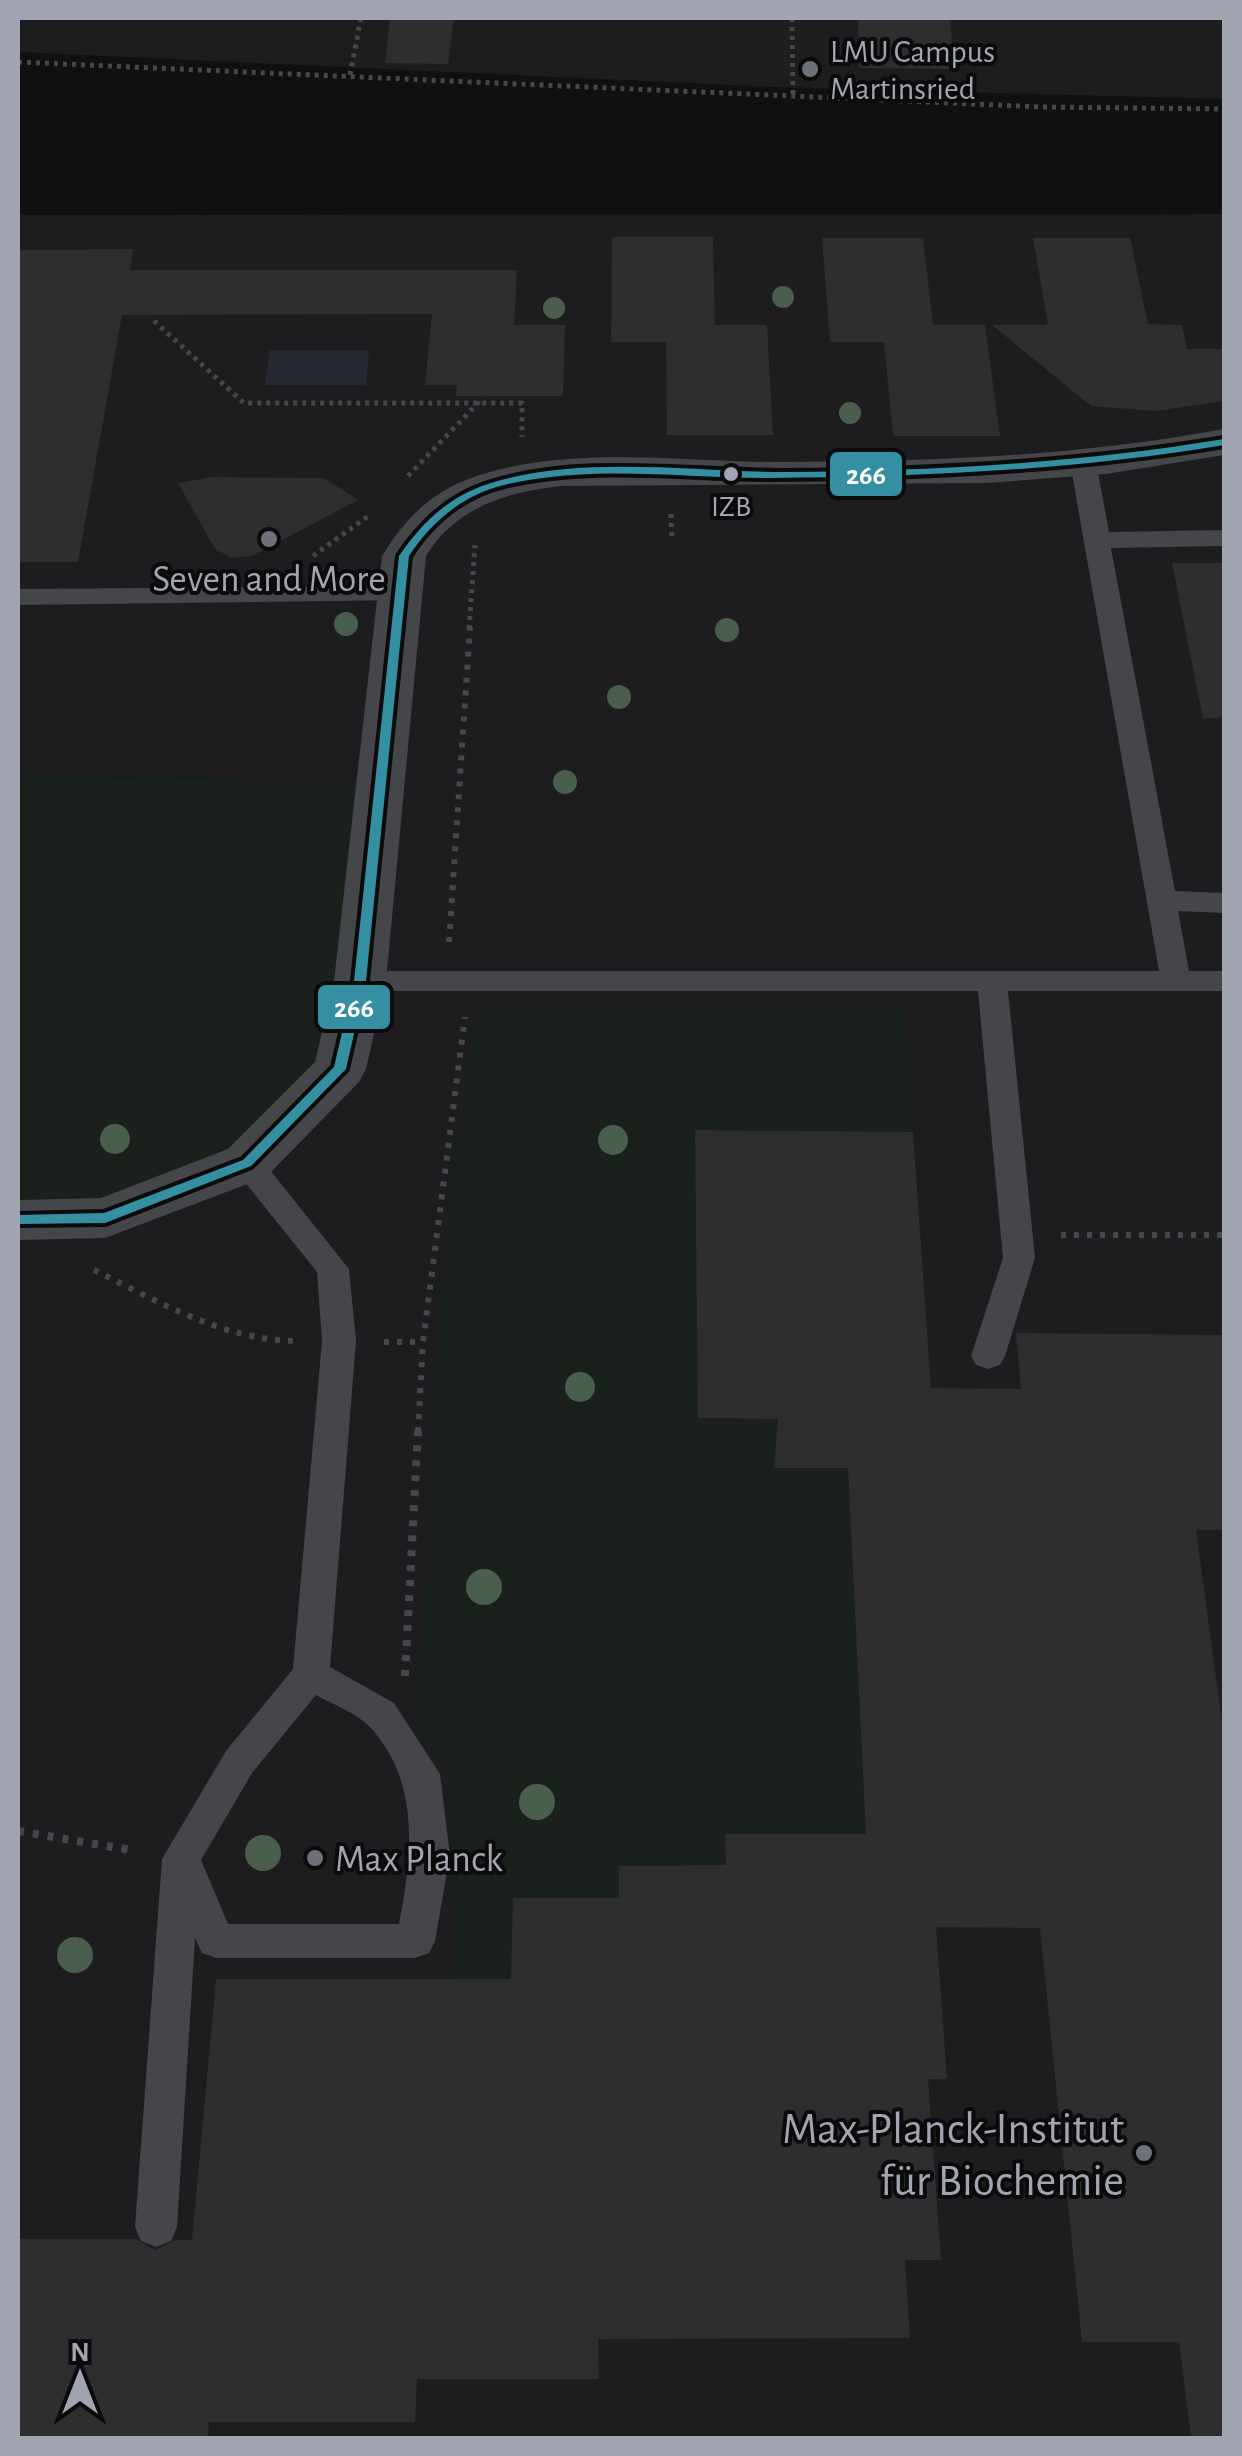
<svg xmlns="http://www.w3.org/2000/svg" width="1242" height="2456" font-family="'Alegreya Sans',sans-serif">
	<style>
		.built { fill: #1d1d1f }
		.green { fill: #1a211c }
		.water { fill: #252a32 }
		.building { fill: #2e2e30 }
		.lines { fill: none; stroke-linecap: round; stroke-linejoin: round }
		.path-far2 { stroke: #46474b; stroke-width: 5; stroke-dasharray: 4 5; stroke-linecap: butt }
		.path-far1 { stroke: #46474b; stroke-width: 6; stroke-dasharray: 5 8; stroke-linecap: butt }
		.path { stroke: #46474b; stroke-width: 8; stroke-dasharray: 6 9; stroke-linecap: butt }
		.service { fill: #454649; fill-rule: evenodd }
		.minor { fill: #454649; fill-rule: evenodd }
		.bus-1-casing { stroke: #0b0b0c; stroke-width: 8 }
		.bus-1 { fill: #338fa1; fill-rule: evenodd }
		.tree { fill: #495e4c }
		.poi-dot { fill: #6e717a; stroke: #0b0b0c; stroke-width: 4 }
		.bus-dot { fill: #a1a5b2; stroke: #0b0b0c; stroke-width: 4 }
		.labels { text-anchor: middle; stroke-width: 8; stroke-linejoin: round; paint-order: stroke }
		.far-bus-label { font-size: 30px; fill: #a1a5b2; stroke: #0b0b0c }
		.far-poi-label { font-size: 32px; fill: #a1a5b2; stroke: #0b0b0c; text-anchor: start }
		.poi-label { font-size: 38px; fill: #a1a5b2; stroke: #0b0b0c }
		.near-poi-label { font-size: 45px; fill: #a1a5b2; stroke: #0b0b0c; text-anchor: end }
		.line-badge { stroke: #0b0b0c; stroke-width: 4 }
		.badge-label { font-size: 28px; text-anchor: middle; font-weight: bold; fill: #fff }
	</style>
	<rect width="100%" height="100%" fill="#101011"/>
	<g class="built">
		<polygon points="18,18 1224,18 1224,99 775,87 18,52"/>
		<polygon points="1224,214 1224,2438 18,2438 18,1200 114,1198 364,780 18,775 18,215"/>
	</g>
	<g class="green">
		<polygon points="18,775 365,780 323,1064 231,1154 114,1198 18,1200"/>
		<polygon points="478,1005 903,1005 913,1132 695,1130 698,1418 778,1419 774,1468 848,1468 869,1892 837,1889 834,1834 726,1834 726,1865 619,1866 619,1898 513,1898 512,1954 547,1954 547,1979 455,1979 452,1775 418,1726 445,1226"/>
	</g>
	<polygon class="water" points="270,350 369,350 366,385 265,385"/>
	<g class="building">
		<polygon points="390,18 454,18 448,64 385,63"/>
		<polygon points="858,18 950,18 954,69 859,68"/>
		<polygon points="612,237 713,237 715,325 767,325 773,435 667,435 666,342 611,342"/>
		<polygon points="822,238 923,238 933,325 985,325 1000,436 893,436 884,342 830,342"/>
		<polygon points="1033,238 1130,238 1148,324 1182,325 1187,349 1224,349 1224,401 1156,411 1091,406 992,325 1048,325"/>
		<polygon points="133,249 130,270 517,270 514,325 565,325 563,396 456,396 457,385 425,385 432,314 122,315 78,562 18,562 18,250"/>
		<polygon points="212,477 324,478 358,500 252,556 232,558 215,549 178,483"/>
		<polygon points="1172,563 1224,563 1224,717 1203,719"/>
		<polygon points="695,1130 913,1132 931,1388 1021,1389 1016,1333 1224,1335 1224,1530 1196,1530 1224,1737 1224,2438 1191,2438 1179,2342 1082,2342 1040,1928 936,1927 947,2079 928,2079 941,2260 905,2260 910,2338 598,2339 599,2379 417,2379 415,2422 209,2422 208,2438 18,2438 18,2239 136,2239 155,2250 176,2240 192,2240 216,1979 511,1979 513,1898 619,1898 619,1866 726,1865 725,1834 866,1834 848,1468 774,1468 778,1419 698,1418"/>
	</g>
	<g class="lines">
		<g class="path-far2">
			<polyline points="792,18 793,97"/>
			<polyline points="18,62 1042,107 1224,109"/>
			<polyline points="350,75 361,18"/>
			<polyline points="154,321 244,403 522,403 522,437"/>
			<polyline points="408,476 478,403 479,396"/>
			<polyline points="671,514 672,540"/>
			<polyline points="313,556 371,514"/>
			<polyline points="469,629 475,545"/>
		</g>
		<g class="path-far1">
			<polyline points="449,942 470,627"/>
			<polyline points="1061,1235 1224,1235"/>
			<path d="M94,1270C157,1301 225,1341 297,1341"/>
			<polyline points="384,1342 423,1342"/>
			<polyline points="418,1432 423,1342 465,1017"/>
		</g>
		<g class="path">
			<polyline points="405,1676 418,1430"/>
			<polyline points="18,1831 136,1851"/>
		</g>
		<g class="service">
			<polygon points="1083,454 1096,462 1109,532 1224,530 1224,546 1111,548 1175,891 1224,893 1224,913 1178,911 1189,971 1224,971 1224,991 1008,991 1035,1258 1005,1356 1000,1365 988,1369 976,1365 971,1356 1003,1258 978,991 360,991 349,988 345,981 349,974 360,971 1159,971 1070,462"/>
			<polygon points="401,586 410,588 414,594 410,600 18,605 18,589"/>
			<path d="M247,1152L258,1155L349,1269L356,1341L330,1667L394,1703L440,1774L450,1855L435,1941L429,1953L415,1958H216L202,1953L195,1938L177,2227L171,2241L156,2247L141,2241L135,2227L162,1859L226,1751L293,1669L322,1341L317,1272L236,1171L231,1163L236,1155ZM316,1695C332,1704 356,1713 369,1726C421,1781 412,1856 399,1924H228L201,1860L252,1773Z"/>
		</g>
		<path class="minor" d="M1224,429V455L1106,474L987,483L561,486C507,492 456,507 426,556L386,981L366,1069L359,1082L266,1177L105,1238L18,1240V1200L101,1198L228,1149L315,1062L334,981L382,556C404,520 430,493 471,478C568,444 678,462 779,462C929,462 1077,456 1224,429Z"/>
		<g class="bus-1-casing">
			<path id="bus-1" d="M1224,439V445C1074,470 922,477 770,478C682,478 591,464 504,485C463,495 432,521 409,556L366,981L346,1069L251,1166L105,1223L18,1224V1215L104,1213L243,1160L334,1067L354,981L399,556C421,524 447,498 485,485C575,454 691,472 786,472C933,471 1079,463 1224,439Z"/>
		</g>
		<use href="#bus-1" class="bus-1"/>
	</g>
	<g class="tree">
		<circle cx="783" cy="297" r="11"/>
		<circle cx="554" cy="308" r="11"/>
		<circle cx="850" cy="413" r="11"/>
		<circle cx="346" cy="624" r="12"/>
		<circle cx="727" cy="630" r="12"/>
		<circle cx="619" cy="697" r="12"/>
		<circle cx="565" cy="782" r="12"/>
		<circle cx="115" cy="1139" r="15"/>
		<circle cx="613" cy="1140" r="15"/>
		<circle cx="580" cy="1387" r="15"/>
		<circle cx="484" cy="1587" r="18"/>
		<circle cx="537" cy="1802" r="18"/>
		<circle cx="263" cy="1853" r="18"/>
		<circle cx="75" cy="1955" r="18"/>
	</g>
	<g class="poi-dot">
		<circle cx="810" cy="69" r="10"/>
		<circle cx="269" cy="539" r="10"/>
		<circle cx="315" cy="1858" r="10"/>
		<circle cx="1144" cy="2153" r="10"/>
	</g>
	<circle class="bus-dot" cx="731" cy="474" r="9"/>
	<g class="labels">
		<g class="far-bus-label">
			<text x="731" y="516">IZB</text>
		</g>
		<g class="far-poi-label">
			<text x="830" y="62">LMU Campus<tspan x="830" dy="37">Martinsried</tspan></text>
		</g>
		<g class="poi-label">
			<text x="269" y="591">Seven and More</text>
			<text x="335" y="1871" text-anchor="start">Max Planck</text>
		</g>
		<g class="near-poi-label">
			<text x="1124" y="2143">Max-Planck-Institut<tspan x="1124" dy="52">für Biochemie</tspan></text>
		</g>
	</g>
	<g class="line-badge">
		<rect x="828" y="450" width="76" height="48" rx="10" fill="#338fa1"/>
		<rect x="316" y="983" width="76" height="48" rx="10" fill="#338fa1"/>
	</g>
	<g class="badge-label">
		<text x="866" y="484">266</text>
		<text x="354" y="1017">266</text>
	</g>
	<rect width="1242" height="2456" fill="none" stroke="#a1a5b2" stroke-width="40"/>
	<g transform="translate(80 2376)" stroke="#0b0b0c" stroke-width="8" paint-order="stroke">
	<path d="M0-8L18 38L0 25L-18 38Z" fill="#a1a5b2"/>
	<text y="-15" font-size="28" font-weight="bold" text-anchor="middle" fill="#a1a5b2">N</text>
	</g>
</svg>
